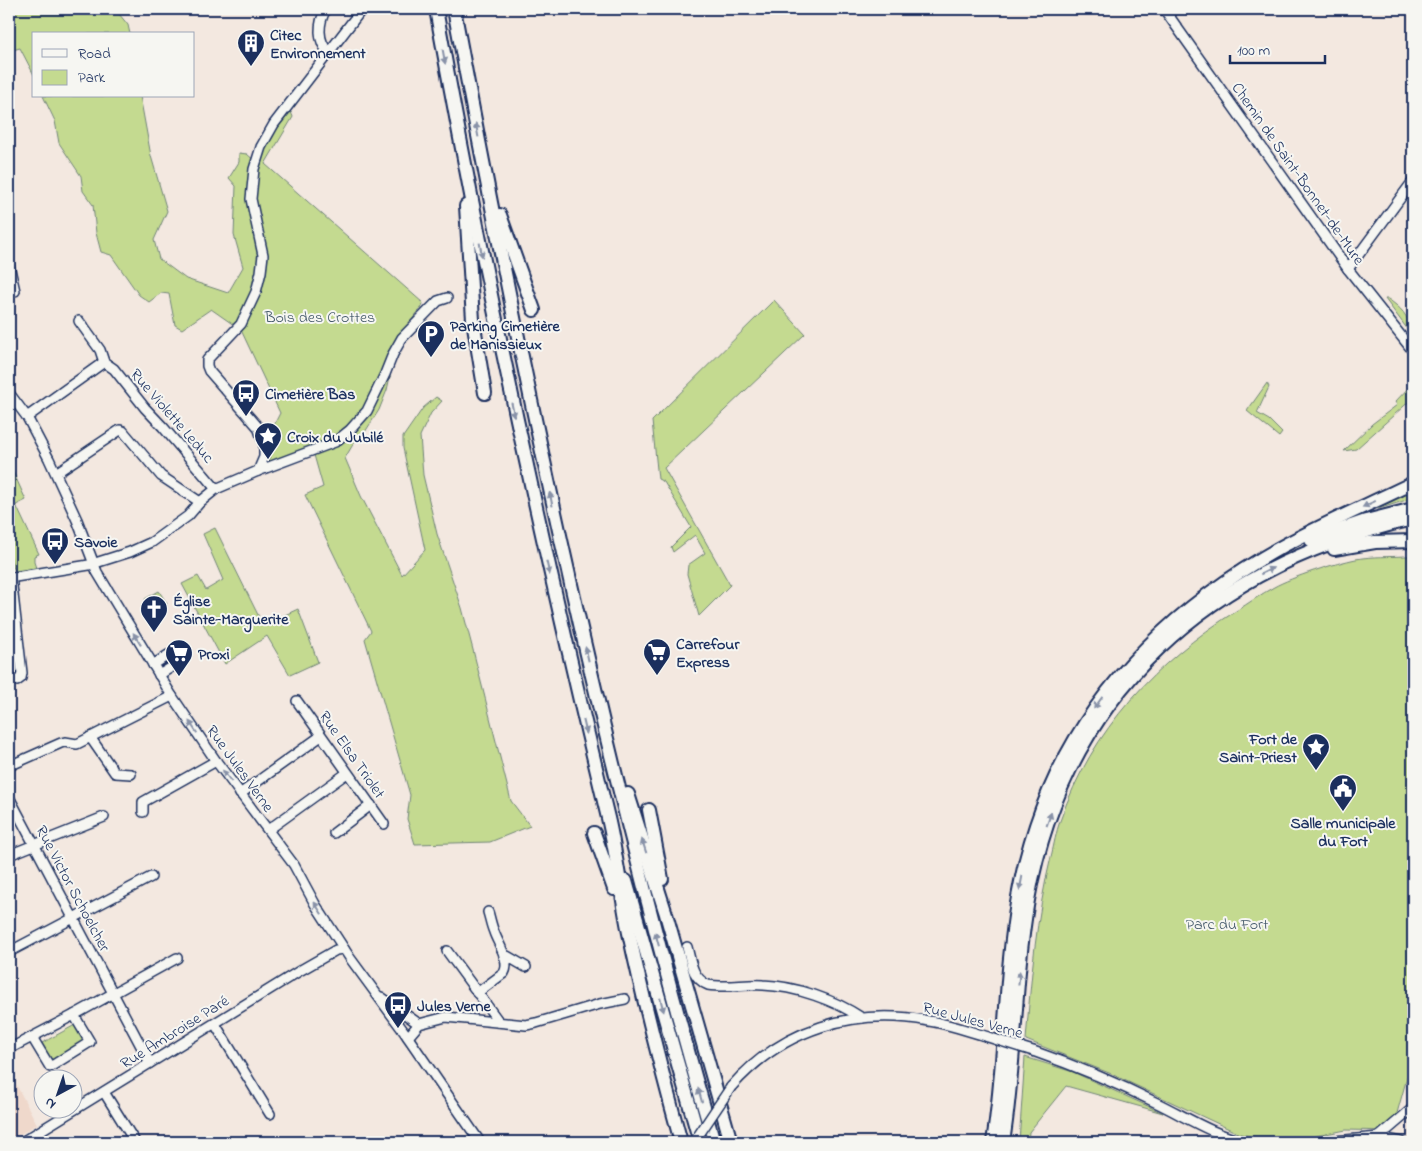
<svg xmlns="http://www.w3.org/2000/svg" width="1422" height="1151" font-family="'Indie Flower',sans-serif">
	<style>
		.built { fill: #efd8cb }
		.green { fill: #c4da90; stroke: #708477 }
		.lines { fill: none; stroke-linecap: round; stroke-linejoin: round }
		.minor-casing { stroke: #1b2f5e; stroke-width: 12 }
		.highway-casing { stroke: #1b2f5e; stroke-width: 16 }
		.minor { stroke: #f6f6f2; stroke-width: 9 }
		.highway { stroke: #f6f6f2; stroke-width: 12 }
		.minor-bridge-casing { stroke: #1b2f5e; stroke-width: 12; stroke-linecap: butt }
		.minor-bridge { stroke: #f6f6f2; stroke-width: 9 }
		.oneway { fill: #8892a8 }
		.labels { text-anchor: middle; stroke-width: 4; stroke-linejoin: round; paint-order: stroke }
		.poi-label { font-size: 16px; font-weight: bold; fill: #1b2f5e; stroke: #f6f6f2; text-anchor: start }
		.street-label { font-size: 16px; fill: #1b2f5e; stroke: #f6f6f2 }
		.park-label { font-size: 16px; fill: #455a6a; stroke: #f6f6f2 }
	</style>
	<rect width="100%" height="100%" fill="#f3e8e0"/>
	<filter id="ink" filterUnits="userSpaceOnUse"><feTurbulence type="fractalNoise" baseFrequency=".02" numOctaves="2"/><feDisplacementMap in="SourceGraphic" scale="10" xChannelSelector="R" yChannelSelector="G"/><feConvolveMatrix kernelMatrix="1 2 1 2 8 2 1 2 1" color-interpolation-filters="sRGB"/></filter>
	<g filter="url(#ink)">
		<polygon class="built" points="9,1071 37,1124 9,1141"/>
		<g class="green">
			<polygon points="9,9 115,9 128,25 130,34 34,34 34,75 20,48 9,51"/>
			<polygon points="43,96 140,96 151,156 167,211 154,240 159,259 186,279 228,293 243,267 234,235 236,186 229,178 239,162 239,153 247,154 257,163 272,134 291,112 293,117 265,164 423,303 422,307 394,342 401,350 392,368 387,390 379,410 365,432 355,441 345,458 361,496 402,575 425,550 403,448 403,437 423,408 436,397 442,401 431,413 420,436 423,475 437,534 462,608 473,650 511,801 530,826 490,842 415,844 407,819 410,795 365,639 371,631 305,495 323,487 314,455 267,472 268,437 280,413 241,330 211,309 182,329 175,325 169,294 161,293 149,302 139,295 111,255 101,252 96,233 93,205 83,191 81,176 59,143 55,121"/>
			<path d="M1385,299H1388C1402,309 1407,314 1412,332L1411,334Z"/>
			<polygon points="774,300 805,334 664,468 730,585 699,616 687,574 688,565 705,553 695,535 673,552 671,547 691,527 664,482 658,479 652,421"/>
			<polygon points="1267,383 1269,387 1257,413 1269,420 1282,433 1279,437 1247,411"/>
			<polygon points="1413,383 1413,398 1356,449 1344,451 1372,424 1397,405 1395,402"/>
			<path d="M9,463L26,500L16,505L39,554L34,556V562L36,568L15,571C4,548 9,490 9,463Z"/>
			<polygon points="1413,488 1413,498 1378,509 1376,506"/>
			<polygon points="215,528 263,625 298,609 318,662 290,675 267,636 225,664 182,584 198,576 206,590 223,580 203,534"/>
			<path d="M1405,556H1413V1056L1392,1131L1346,1130L1306,1138L1278,1140L1264,1139L1240,1134L1109,1073L1026,1040C1031,978 1036,918 1051,857C1054,845 1056,832 1060,821C1092,729 1156,662 1236,611C1249,603 1261,594 1274,587C1292,577 1336,563 1356,559C1372,556 1389,557 1405,556Z"/>
			<polygon points="159,591 167,604 153,612 145,599"/>
			<polygon points="75,1025 84,1041 51,1061 42,1043"/>
			<polygon points="1025,1057 1073,1072 1163,1113 1066,1086 1029,1132 1028,1142 1019,1142"/>
		</g>
		<g class="lines">
			<g class="minor-casing">
				<g id="minor">
					<path d="M326,9C318,23 317,41 329,53"/>
					<polyline points="1164,9 1348,269 1413,351"/>
					<polyline points="9,265 15,291"/>
					<polyline points="1348,269 1413,181"/>
					<polyline points="79,321 100,350 104,362 114,369 145,408 163,427 216,489"/>
					<polyline points="9,393 27,417 49,459 77,520 97,572 172,696 216,761 294,865 315,904 350,958 405,1033 480,1142"/>
					<polyline points="27,417 104,362"/>
					<polyline points="258,471 335,442 350,430 367,411 385,374 393,354 402,338 438,301 447,298"/>
					<polyline points="56,473 120,430 123,431 161,476 200,502"/>
					<polyline points="9,578 89,565 130,552 152,542 188,516 200,502 216,489 258,471 264,457 264,444 258,427 209,371 207,366 207,360 241,324 256,292 261,272 263,255 251,199 254,169 261,147 274,124 362,9"/>
					<polyline points="153,665 168,655 175,665 159,675"/>
					<polyline points="9,677 17,681 21,678 22,673 11,577"/>
					<polyline points="297,701 384,824"/>
					<polyline points="90,737 115,773 131,774"/>
					<polyline points="9,766 61,743 65,742 77,744 172,696"/>
					<polyline points="240,794 321,736"/>
					<polyline points="9,797 150,1063"/>
					<polyline points="143,812 143,802 216,761"/>
					<polyline points="268,830 347,773"/>
					<polyline points="334,833 371,805"/>
					<polyline points="9,855 104,817"/>
					<path d="M687,947C691,962 692,978 708,985C726,988 745,984 763,985C795,986 835,1000 862,1018"/>
					<polyline points="447,951 499,1022"/>
					<polyline points="9,952 151,877"/>
					<polyline points="504,956 507,956 526,967"/>
					<path d="M477,993L504,973C511,961 498,944 494,932C491,925 490,918 488,912"/>
					<polyline points="381,997 419,1024"/>
					<polyline points="215,1024 270,1114"/>
					<polyline points="32,1037 50,1067 90,1042 74,1015"/>
					<polyline points="408,1037 419,1024 446,1017 526,1025 536,1023 600,1004 625,999"/>
					<polyline points="9,1049 74,1015 177,958"/>
					<path d="M1033,1051C1076,1066 1117,1083 1157,1103C1186,1117 1214,1135 1245,1142"/>
					<path d="M731,1087C782,1029 853,1007 929,1021C949,1024 969,1031 988,1037"/>
					<polyline points="104,1092 135,1142"/>
					<polyline points="1379,1137 1413,1108"/>
					<polyline points="22,1142 301,970 336,950 344,949"/>
					<polyline points="1324,1142 1379,1137 1402,1142"/>
				</g>
			</g>
			<g class="highway-casing">
				<g id="highway">
					<path d="M436,9C485,281 543,550 608,818C617,856 621,895 629,933C644,1003 662,1073 681,1142"/>
					<path d="M454,9C525,390 605,770 714,1142"/>
					<polyline points="466,206 473,320 485,393"/>
					<polyline points="500,215 534,310"/>
					<polyline points="1311,540 1366,521 1413,509"/>
					<polyline points="1334,549 1375,542 1413,541"/>
					<polyline points="628,794 666,914 731,1142"/>
					<polyline points="649,810 662,879"/>
					<polyline points="594,833 614,889"/>
					<polyline points="626,881 700,1142"/>
					<path d="M993,1142C1006,1061 1004,978 1018,897C1046,736 1143,624 1283,546C1325,523 1370,504 1413,483"/>
					<path d="M1003,1142C1016,1062 1014,980 1028,900C1065,691 1211,565 1413,519"/>
				</g>
			</g>
			<use href="#minor" class="minor"/>
			<use href="#highway" class="highway"/>
			<g class="minor-bridge-casing">
				<g id="minor-bridge">
					<polyline points="988,1037 1033,1051"/>
					<polyline points="694,1142 731,1087"/>
				</g>
			</g>
			<use href="#minor-bridge" class="minor-bridge"/>
		</g>
		<defs><path id="oneway-solid" d="M-6-.8H1V-3.2L6.5 0L1 3.2V.8H-6Z" transform="scale(1.25)"/></defs>
		<g class="oneway">
			<use href="#oneway-solid" transform="translate(444 57) rotate(80)"/>
			<use href="#oneway-solid" transform="translate(477 130) rotate(-101)"/>
			<use href="#oneway-solid" transform="translate(481 250) rotate(79)"/>
			<use href="#oneway-solid" transform="translate(513 410) rotate(78)"/>
			<use href="#oneway-solid" transform="translate(551 499) rotate(-102)"/>
			<use href="#oneway-solid" transform="translate(1369 504) rotate(155)"/>
			<use href="#oneway-solid" transform="translate(548 568) rotate(77)"/>
			<use href="#oneway-solid" transform="translate(1267 571) rotate(-27)"/>
			<use href="#oneway-solid" transform="translate(137 639) rotate(-122)"/>
			<use href="#oneway-solid" transform="translate(587 654) rotate(-103)"/>
			<use href="#oneway-solid" transform="translate(1098 703) rotate(126)"/>
			<use href="#oneway-solid" transform="translate(193 727) rotate(-124)"/>
			<use href="#oneway-solid" transform="translate(585 727) rotate(77)"/>
			<use href="#oneway-solid" transform="translate(227 776) rotate(-127)"/>
			<use href="#oneway-solid" transform="translate(1049 819) rotate(-71)"/>
			<use href="#oneway-solid" transform="translate(644 846) rotate(-108)"/>
			<use href="#oneway-solid" transform="translate(1021 883) rotate(101)"/>
			<use href="#oneway-solid" transform="translate(318 908) rotate(-123)"/>
			<use href="#oneway-solid" transform="translate(657 939) rotate(-105)"/>
			<use href="#oneway-solid" transform="translate(1019 978) rotate(-85)"/>
			<use href="#oneway-solid" transform="translate(662 1005) rotate(75)"/>
			<use href="#oneway-solid" transform="translate(700 1095) rotate(-106)"/>
		</g>
	</g>
	<defs>
		<g id="building-pin" transform="scale(1.4375)"><path d="M0 17L-7.5 6A9.5 9.5 0 1 1 7.5 6Z" fill="#1b2f5e" stroke="#f6f6f2"/><path d="M-4-6H4V6H1V3H-1V6H-4ZM-2.5-4.3h1.7v1.8h-1.7ZM.8-4.3h1.7v1.8H.8ZM-2.5-1h1.7V.8h-1.7ZM.8-1h1.7V.8H.8Z" fill="#fff"/></g>
		<g id="parking-pin" transform="scale(1.4375)"><path d="M0 17L-7.5 6A9.5 9.5 0 1 1 7.5 6Z" fill="#1b2f5e" stroke="#f6f6f2"/><path d="M-3.5-5.5H1a3.5 3.5 0 0 1 0 7H-1V5.5H-3.5ZM-1-3.4V-.6H.8a1.4 1.4 0 0 0 0-2.8Z" fill="#fff"/></g>
		<g id="bus-pin" transform="scale(1.4375)"><path d="M0 17L-7.5 6A9.5 9.5 0 1 1 7.5 6Z" fill="#1b2f5e" stroke="#f6f6f2"/><path d="M-5-6H5V4H4V6H2V4H-2V6H-4V4H-5ZM-3.5-4V0h7V-4ZM-3.5 1.2v1.5H-2V1.2ZM2 1.2v1.5H3.5V1.2Z" fill="#fff"/></g>
		<g id="sight-pin" transform="scale(1.4375)"><path d="M0 17L-7.5 6A9.5 9.5 0 1 1 7.5 6Z" fill="#1b2f5e" stroke="#f6f6f2"/><path d="M0-6L1.8-2.2L6-1.7L2.9 1.2L3.7 5.4L0 3.3L-3.7 5.4L-2.9 1.2L-6-1.7L-1.8-2.2Z" fill="#fff"/></g>
		<g id="church-pin" transform="scale(1.4375)"><path d="M0 17L-7.5 6A9.5 9.5 0 1 1 7.5 6Z" fill="#1b2f5e" stroke="#f6f6f2"/><path d="M-1.2-6h2.4v3.5h3.3v2.4h-3.3V6h-2.4V-.1h-3.3v-2.4h3.3Z" fill="#fff"/></g>
		<g id="supermarket-pin" transform="scale(1.4375)"><path d="M0 17L-7.5 6A9.5 9.5 0 1 1 7.5 6Z" fill="#1b2f5e" stroke="#f6f6f2"/><path d="M-6-5.5h2.5l.6 2H6L4.5 2H-2.5L-4.4-4H-6ZM-1.5 3.2a1.3 1.3 0 1 0 .1 0ZM3 3.2a1.3 1.3 0 1 0 .1 0Z" fill="#fff"/></g>
		<g id="civic-pin" transform="scale(1.4375)"><path d="M0 17L-7.5 6A9.5 9.5 0 1 1 7.5 6Z" fill="#1b2f5e" stroke="#f6f6f2"/><path d="M-.6-6.5H3V-4.5H.6V-3L4-1V1h2V6H-6V1h2V-1L-.6-3ZM-1.2 2.5V6h2.4V2.5Z" fill="#fff"/></g>
	</defs>
	<g fill-rule="evenodd">
		<use href="#building-pin" x="251" y="43"/>
		<use href="#parking-pin" x="431" y="334"/>
		<use href="#bus-pin" x="246" y="393"/>
		<use href="#sight-pin" x="268" y="436"/>
		<use href="#bus-pin" x="55" y="541"/>
		<use href="#church-pin" x="154" y="609"/>
		<use href="#supermarket-pin" x="657" y="652"/>
		<use href="#supermarket-pin" x="179" y="653"/>
		<use href="#sight-pin" x="1316" y="747"/>
		<use href="#civic-pin" x="1343" y="788"/>
		<use href="#bus-pin" x="398" y="1005"/>
	</g>
	<g class="labels">
		<g class="poi-label">
			<text x="270" y="40">Citec<tspan x="270" dy="18">Environnement</tspan></text>
			<text x="450" y="331">Parking Cimetière<tspan x="450" dy="18">de Manissieux</tspan></text>
			<text x="265" y="399">Cimetière Bas</text>
			<text x="287" y="442">Croix du Jubilé</text>
			<text x="74" y="547">Savoie</text>
			<text x="173" y="606">Église<tspan x="173" dy="18">Sainte-Marguerite</tspan></text>
			<text x="676" y="649">Carrefour<tspan x="676" dy="18">Express</tspan></text>
			<text x="198" y="659">Proxi</text>
			<text x="1297" y="744" text-anchor="end">Fort de<tspan x="1297" dy="18">Saint-Priest</tspan></text>
			<text x="1343" y="828" text-anchor="middle">Salle municipale<tspan x="1343" dy="18">du Fort</tspan></text>
			<text x="417" y="1011">Jules Verne</text>
		</g>
		<g class="street-label">
			<text transform="translate(1299 173) rotate(55)" y="6">Chemin de Saint-Bonnet-de-Mure</text>
			<text transform="translate(173 415) rotate(49)" y="6">Rue Violette Leduc</text>
			<text transform="translate(353 754) rotate(55)" y="6">Rue Elsa Triolet</text>
			<text transform="translate(241 768) rotate(54)" y="6">Rue Jules Verne</text>
			<text transform="translate(74 888) rotate(62)" y="6">Rue Victor Schoelcher</text>
			<text transform="translate(973 1019) rotate(15)" y="6">Rue Jules Verne</text>
			<text transform="translate(174 1031) rotate(-32)" y="6">Rue Ambroise Paré</text>
		</g>
		<g class="park-label">
			<text x="320" y="322">Bois des Crottes</text>
			<text x="1227" y="929">Parc du Fort</text>
		</g>
	</g>
	<rect width="1422" height="1151" fill="none" stroke="#f6f6f2" stroke-width="30"/>
	<rect x="15" y="15" width="1392" height="1121" fill="none" stroke="#1b2f5e" stroke-width="2" filter="url(#ink)"/>
	<rect x="32" y="32" width="162" height="65" fill="#f6f6f2" stroke="#9ea6b7"/>
	<rect x="42" y="49" width="25" height="8" fill="#f6f6f2" stroke="#9ea6b7"/>
	<text x="78" y="58" font-size="15" fill="#1b2f5e">Road</text>
	<rect x="42" y="70" width="25" height="15" fill="#c4da90" stroke="#9ea6b7"/>
	<text x="78" y="82" font-size="15" fill="#1b2f5e">Park</text>
	<g transform="translate(58 1094) rotate(220)"><circle r="24" fill="#f6f6f2" stroke="#9ea6b7"/>
	<path d="M0-4L9 19L0 12L-9 19Z" fill="#1b2f5e"/>
	<text y="-8" font-size="14" font-weight="bold" text-anchor="middle" fill="#1b2f5e">N</text>
	</g>
	<path d="M1230 55v8h95v-8" fill="none" stroke="#1b2f5e" stroke-width="2.5"/>
	<text x="1237" y="55" font-size="15" fill="#1b2f5e" stroke="#f6f6f2" stroke-width="4" paint-order="stroke">100 m</text>
</svg>
